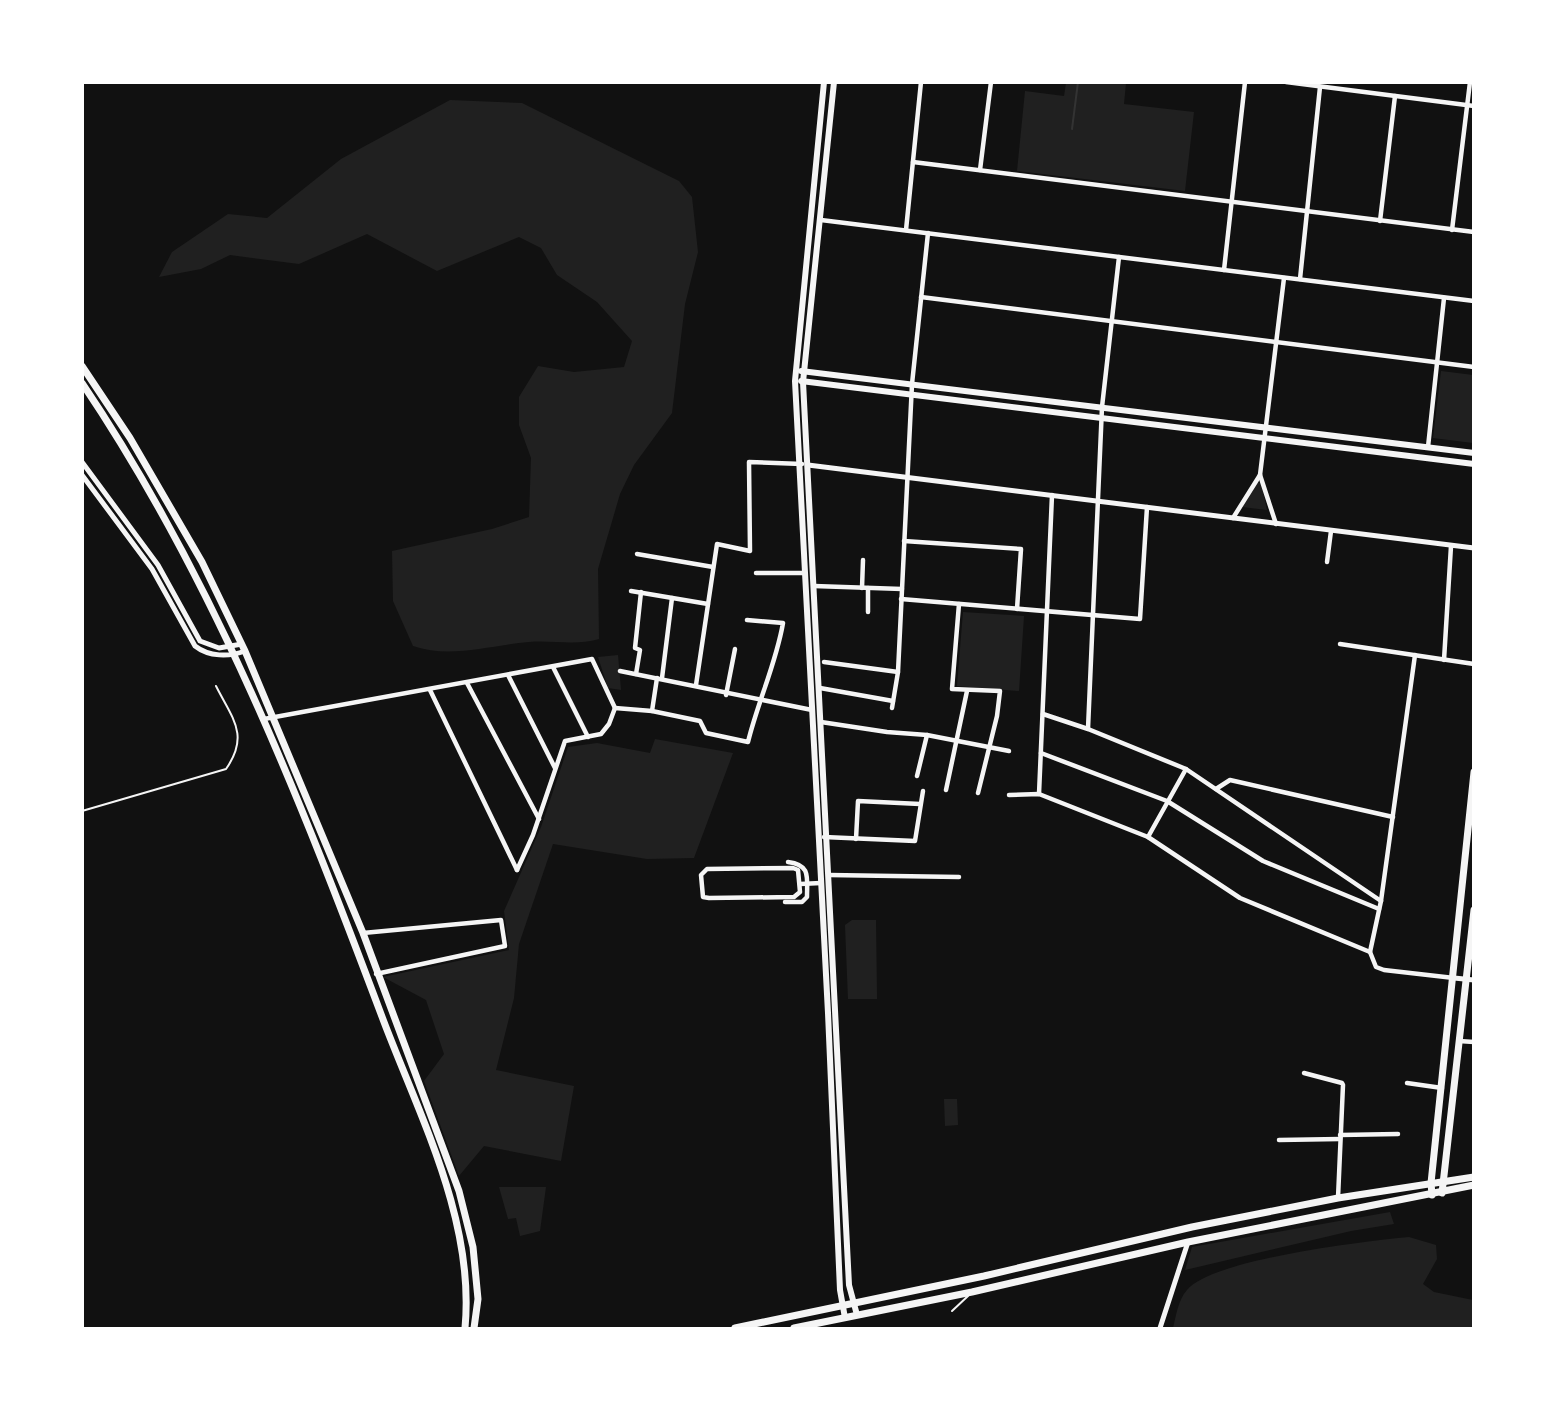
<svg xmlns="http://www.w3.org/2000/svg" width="1556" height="1411" font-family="'Public Sans',sans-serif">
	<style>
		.green { fill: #202020 }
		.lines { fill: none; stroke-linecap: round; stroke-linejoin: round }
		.stream { stroke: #333; stroke-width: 2 }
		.service { stroke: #f5f5f5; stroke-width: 2 }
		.minor { stroke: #f5f5f5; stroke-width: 4.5 }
		.tertiary { stroke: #f5f5f5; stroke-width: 5 }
		.secondary { stroke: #f5f5f5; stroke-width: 6 }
		.primary { stroke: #f5f5f5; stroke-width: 7 }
	</style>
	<rect width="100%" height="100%" fill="#111"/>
	<g class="green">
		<polygon points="1066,83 1126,83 1124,104 1194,112 1185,191 1017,171 1025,91 1064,96"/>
		<path d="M450,100L522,103L679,181L692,197L698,252L685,304L672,413L634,465L620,494L598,569L599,639C575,646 554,640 529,642C490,645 451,659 413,646L393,601L392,551L492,529L529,517L531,458L519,425V397L538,366L574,372L624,367L632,341L597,302L557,275L541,248L519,237L437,271L367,234L299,264L230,255L201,269L159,277L172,252L228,214L267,218L341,159Z"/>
		<polygon points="1441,371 1473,375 1473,443 1433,438"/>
		<polygon points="1257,482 1261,483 1267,510 1242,507"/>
		<polygon points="963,612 1024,616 1019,691 957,686"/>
		<polygon points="618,655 621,690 608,688 598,657"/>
		<polygon points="655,739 733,753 694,858 647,859 553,844 519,944 514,998 496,1070 574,1086 561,1161 484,1146 459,1176 424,1081 444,1054 426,1000 383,977 509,950 504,911 541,827 568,747 597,743 650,753"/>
		<polygon points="852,920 876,920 877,999 848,999 845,925"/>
		<polygon points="944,1099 957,1099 958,1125 945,1126"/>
		<polygon points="499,1187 546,1187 540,1231 520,1236 516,1218 508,1219"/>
		<polygon points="1390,1212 1394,1224 1351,1231 1185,1270 1192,1247"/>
		<path d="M1409,1237L1436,1245L1437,1259L1423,1284L1434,1292L1473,1300V1328H1173C1176,1316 1178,1300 1187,1290C1212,1259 1367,1241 1409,1237Z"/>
	</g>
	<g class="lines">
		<polyline class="stream" points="1072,129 1078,82"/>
		<g class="service">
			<path d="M82,811L226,769C250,735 232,718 216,686"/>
			<polyline points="952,1311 968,1296"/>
		</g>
		<g class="minor">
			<polyline points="1286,82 1474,106"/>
			<polyline points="913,162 1474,232"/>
			<polyline points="980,170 991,82"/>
			<polyline points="821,220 1474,301"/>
			<polyline points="1380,221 1395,96"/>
			<polyline points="906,230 921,82"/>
			<polyline points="1452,230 1470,82"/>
			<polyline points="1224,270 1245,82"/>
			<polyline points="1300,279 1320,87"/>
			<polyline points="921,297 1474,367"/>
			<polyline points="1428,447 1444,298"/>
			<polyline points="1233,518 1260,475"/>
			<polyline points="1276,524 1260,475 1284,278"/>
			<polyline points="904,541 1021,549 1017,609"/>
			<polyline points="637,554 713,567"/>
			<polyline points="1327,562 1331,531"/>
			<polyline points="756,573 805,573"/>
			<polyline points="814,586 902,589"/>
			<polyline points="862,588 863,560"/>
			<polyline points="631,591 708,604"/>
			<polyline points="901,599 1140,619 1147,507"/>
			<polyline points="959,604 952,689 1000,691 997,716 978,793"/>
			<polyline points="868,612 868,588"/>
			<polyline points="1340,644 1474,664"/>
			<polyline points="1415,655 1381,901 1370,952 1376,967 1384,970 1454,978"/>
			<polyline points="1444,660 1451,546"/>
			<polyline points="824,662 898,672"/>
			<polyline points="553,667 588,737"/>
			<polyline points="620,671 812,710"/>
			<polyline points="636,674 640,650 635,648 641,592"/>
			<polyline points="508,675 555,768"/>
			<polyline points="662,678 672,598"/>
			<polyline points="467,683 539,819"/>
			<polyline points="696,685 717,544 750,551 749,462 802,464"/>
			<polyline points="820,688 893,701"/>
			<polyline points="430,690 517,870"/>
			<polyline points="726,695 735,649"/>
			<path d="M615,708L652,711L700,721L706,733L748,742C758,701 776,664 783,623L747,620"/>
			<polyline points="892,708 898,672 912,384 928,233"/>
			<polyline points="652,711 657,678"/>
			<polyline points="1043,714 1088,729 1186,769 1381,901"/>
			<polyline points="264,719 592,659 615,708"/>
			<polyline points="821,722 887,732 927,735 1009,751"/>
			<polyline points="1088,729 1102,407 1119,257"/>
			<polyline points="1041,753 1167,801 1263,861 1379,909"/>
			<polyline points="917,776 927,735"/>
			<polyline points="1216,789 1230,780 1393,817"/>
			<polyline points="946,790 967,691"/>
			<polyline points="1039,794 1052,495"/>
			<polyline points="1009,795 1039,794 1148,837 1240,898 1370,952"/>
			<polyline points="824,837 915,841 923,791"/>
			<polyline points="1148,837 1186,769"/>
			<polyline points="856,839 858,801 920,804"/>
			<polygon points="793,868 798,870 800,892 794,897 709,898 703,897 701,875 707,869"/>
			<polyline points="517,870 533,835 565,741 601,734 609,724 615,708"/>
			<polyline points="829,875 959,877"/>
			<polyline points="800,884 821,883"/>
			<path d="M785,902H802L807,897C807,877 811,865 788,862"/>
			<polyline points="363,933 501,920 505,946 376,974"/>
			<polyline points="1459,1041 1474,1042"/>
			<polyline points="1304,1073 1342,1083 1343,1085 1338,1198"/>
			<polyline points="1407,1083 1442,1088"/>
			<polyline points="1340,1135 1398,1134"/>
			<polyline points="1279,1140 1340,1139"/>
		</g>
		<g class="tertiary">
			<polyline points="82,462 158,565 200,641 219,648 242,644"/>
			<polyline points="808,465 1474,548"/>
			<path d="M82,475L152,569L195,646C209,657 229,657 245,651"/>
			<polyline points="1454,978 1474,980"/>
			<polyline points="1160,1328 1188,1242"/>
		</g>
		<g class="secondary">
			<polyline points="824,82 795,381 828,1013 840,1290 845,1318"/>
			<polyline points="834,82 803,382 849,1285 857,1315"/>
			<polyline points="801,371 1474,453"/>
			<polyline points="801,381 1474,464"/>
		</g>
		<g class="primary">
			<polyline points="82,366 130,438 202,562 245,651 363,933 459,1191 473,1247 478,1299 474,1328"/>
			<path d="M82,383C215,580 301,801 384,1022C421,1119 475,1222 465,1328"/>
			<polyline points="1442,1193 1474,910"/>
			<polyline points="1432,1195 1431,1183 1474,772"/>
			<polyline points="735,1328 984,1276 1192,1227 1338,1198 1474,1177"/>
			<polyline points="794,1328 972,1292 1188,1242 1474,1185"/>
		</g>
	</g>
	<rect width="1556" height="1411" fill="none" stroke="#ffffff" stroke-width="168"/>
</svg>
